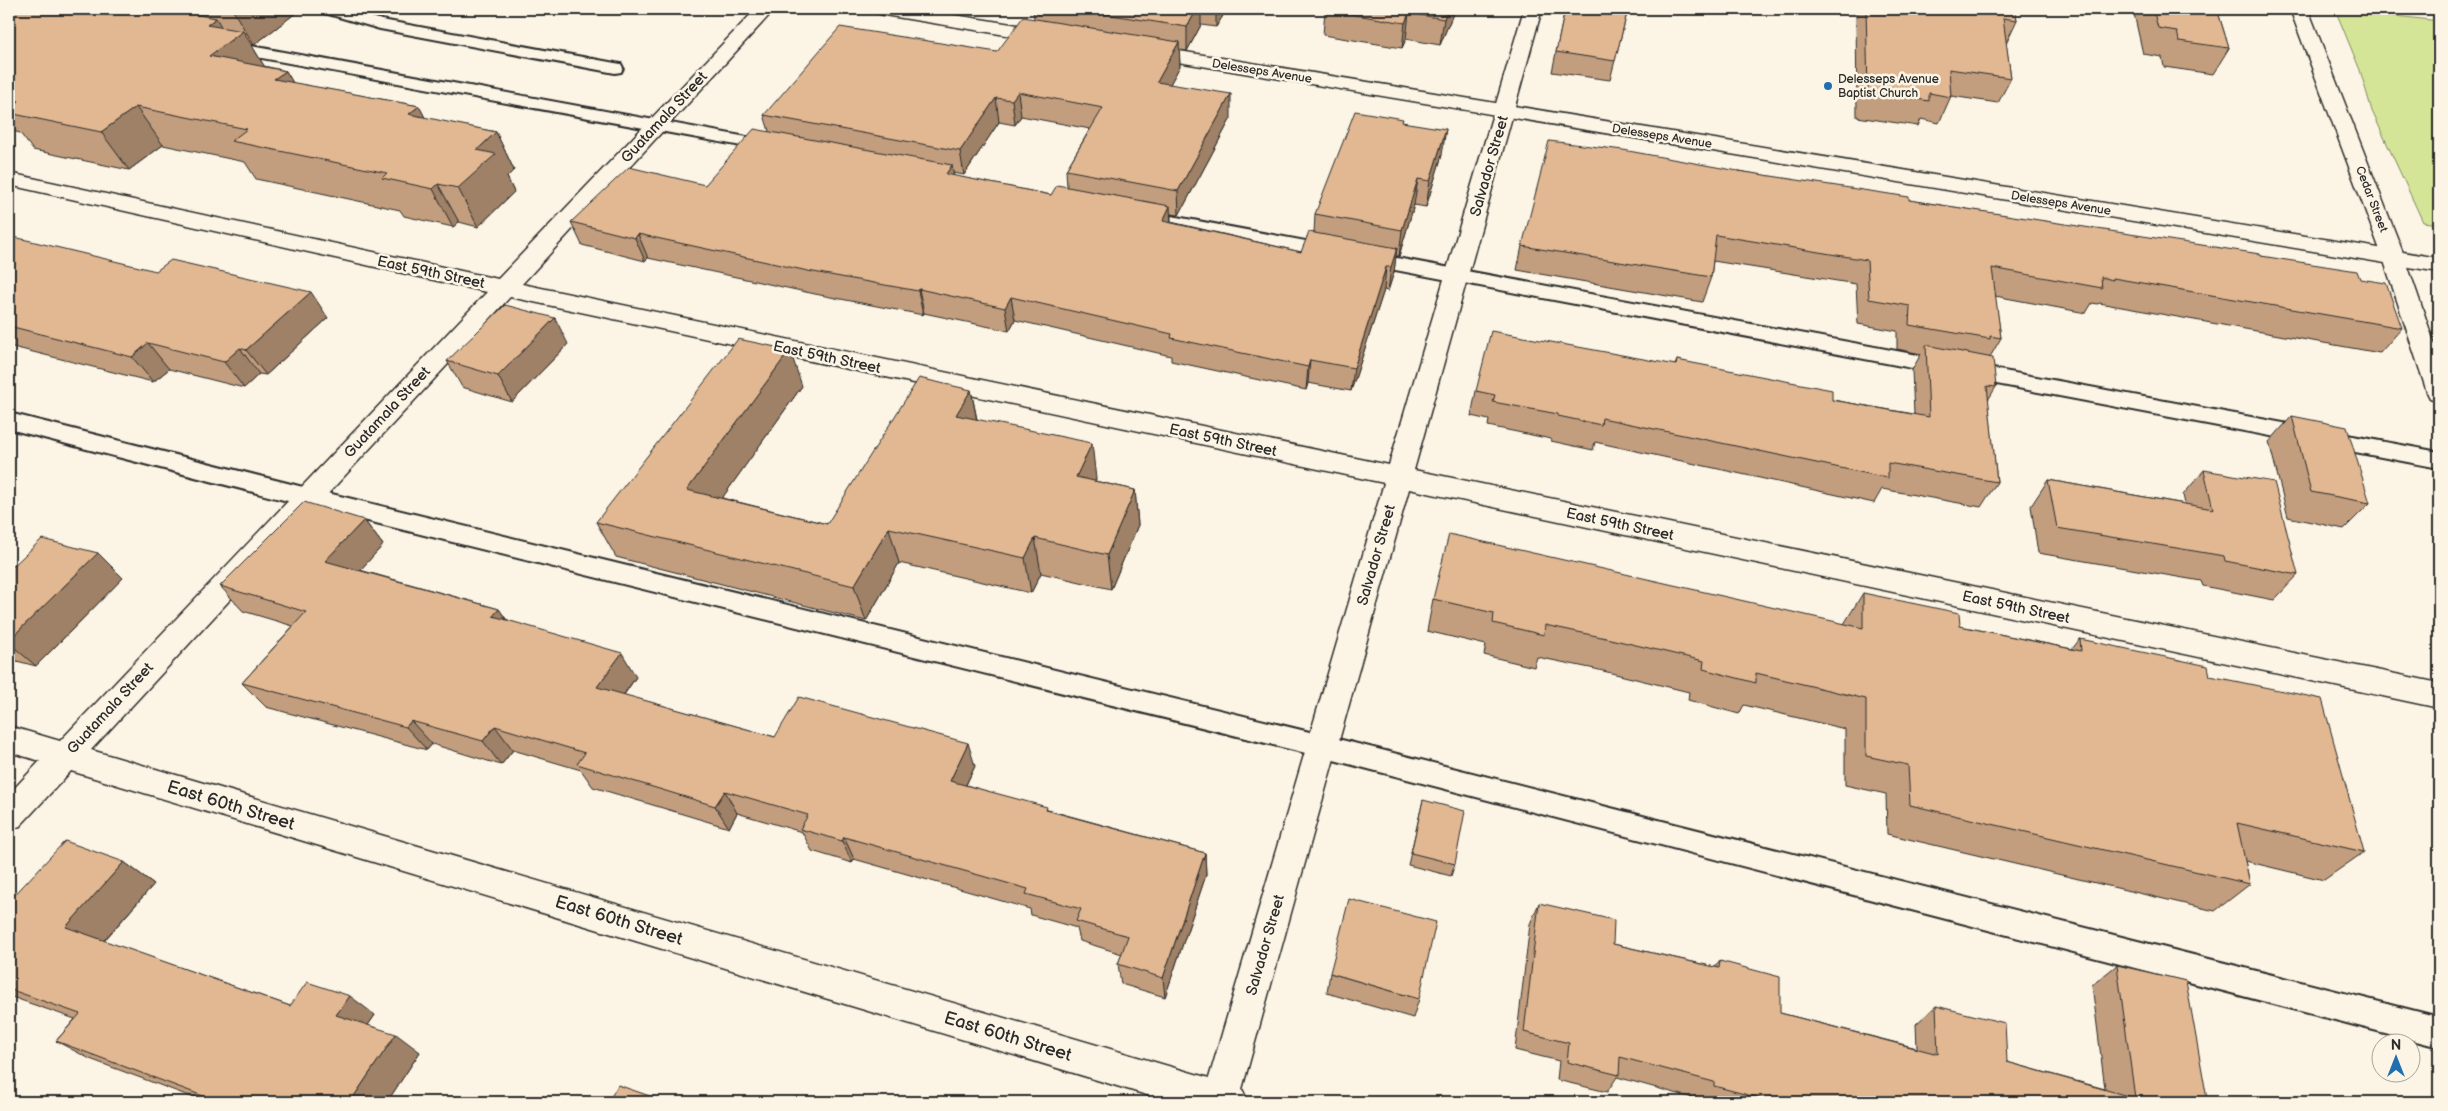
<svg xmlns="http://www.w3.org/2000/svg" width="2448" height="1111" font-family="'Balsamiq Sans',sans-serif">
	<style>
		.green { fill: #d5e598; stroke: #808862 }
		.lines { fill: none; stroke-linecap: round; stroke-linejoin: round }
		.lane-casing { stroke: #2b2b2b; stroke-width: 4 }
		.street-casing { stroke: #2b2b2b; stroke-width: 3 }
		.secondary-casing { stroke: #2b2b2b; stroke-width: 3 }
		.lane { fill: #fcf5e5; fill-rule: evenodd }
		.street { fill: #fcf5e5; fill-rule: evenodd }
		.secondary { fill: #fcf5e5; fill-rule: evenodd }
		.wall { fill: #c29e7e; stroke: #2b2b2b; fill-rule: evenodd }
		.shaded-wall { fill: #9e8166; stroke: #2b2b2b }
		.building { fill: #e2b892; stroke: #2b2b2b }
		.poi-dot { fill: #1f6fb2; stroke: #fcf5e5; stroke-width: 2 }
		.labels { text-anchor: middle; stroke-width: 5; stroke-linejoin: round; paint-order: stroke }
		.far-street-label { font-size: 12px; fill: #2b2b2b; stroke: #fcf5e5 }
		.far-poi-label { font-size: 12px; fill: #2b2b2b; stroke: #fcf5e5; text-anchor: start }
		.street-label { font-size: 15px; fill: #2b2b2b; stroke: #fcf5e5 }
		.near-street-label { font-size: 18px; fill: #2b2b2b; stroke: #fcf5e5 }
	</style>
	<rect width="100%" height="100%" fill="#fcf5e5"/>
	<filter id="ink" filterUnits="userSpaceOnUse"><feTurbulence type="fractalNoise" baseFrequency=".02" numOctaves="2"/><feDisplacementMap in="SourceGraphic" scale="10" xChannelSelector="R" yChannelSelector="G"/><feConvolveMatrix kernelMatrix="1 2 1 2 8 2 1 2 1" color-interpolation-filters="sRGB"/></filter>
	<g filter="url(#ink)">
		<polygon class="green" points="2335,9 2439,21 2439,224 2423,222 2372,111 2360,70"/>
		<g class="lines">
			<g class="lane-casing">
				<g id="lane">
					<polygon points="324,9 344,9 382,20 615,63 621,64 623,68 621,72 615,73 380,29 325,13"/>
					<polygon points="224,41 774,142 780,143 783,147 780,151 774,152 218,50 216,46 218,42"/>
					<polygon points="1139,210 2439,452 2439,468 1132,220 1130,216 1132,212"/>
					<polygon points="9,413 307,488 1322,735 2439,1017 2439,1047 1322,757 307,506 9,429"/>
				</g>
			</g>
			<g class="street-casing">
				<g id="street">
					<path d="M756,9H775L522,284L1389,465L1524,9H1542L1414,470L2439,683V708L1409,489L1242,1089L1248,1102H1170L71,771L20,826L9,830V794L40,761L9,752V726L60,741L487,292L9,185V173L498,279ZM510,297L1384,483L1209,1078L91,750Z"/>
					<polygon points="2290,9 2308,9 2405,258 2439,357 2439,401 2430,398 2427,392 2383,258"/>
				</g>
			</g>
			<g class="secondary-casing">
				<g id="secondary">
					<polygon points="875,9 917,9 1049,30 1056,32 1059,36 1056,40 1049,42 884,15 877,13"/>
					<polygon points="1143,45 2439,258 2439,272 1136,55 1133,51 1136,47"/>
				</g>
			</g>
			<use href="#lane" class="lane"/>
			<use href="#street" class="street"/>
			<use href="#secondary" class="secondary"/>
		</g>
		<g class="wall">
			<polygon points="9,9 301,9 254,45 251,44 264,66 286,71 293,83 419,106 425,118 496,132 514,170 507,177 514,192 478,227 459,222 453,227 404,216 400,210 256,179 245,162 163,145 129,170 33,150 20,133 9,130"/>
			<path d="M1033,9H1227L1216,27L1201,25L1187,51L1179,50L1180,66L1170,84L1231,118L1179,215L1171,214V222L1301,252L1314,233L1315,214L1403,122L1442,155L1426,207L1414,205L1399,256H1396L1394,272L1388,291L1384,290L1351,391L1308,383L1306,390L1171,361V356L1015,320L1009,331L924,313L923,315L815,294L648,258L645,261L582,245L571,222L705,185L769,131L764,115L997,52L1034,18ZM1021,116L1090,129L1066,170L1067,187L1051,195L954,176L953,173L964,175L999,122L1015,125Z"/>
			<polygon points="1455,9 1440,45 1406,39 1402,48 1323,35 1325,10"/>
			<polygon points="1565,9 1628,9 1610,80 1552,72"/>
			<polygon points="1856,9 2015,9 2017,20 2006,43 2011,78 1998,103 1951,96 1939,123 1921,119 1918,126 1857,117"/>
			<polygon points="2133,9 2217,9 2229,48 2213,74 2164,67 2162,57 2143,54"/>
			<polygon points="1738,171 1909,200 2261,256 2360,279 2402,328 2380,353 2099,303 2098,304 2092,303 2086,313 1995,296 2001,338 1990,357 1996,387 1988,400 1997,482 1981,507 1882,489 1874,503 1595,442 1593,450 1551,441 1551,439 1488,426 1489,420 1471,416 1476,391 1675,365 1677,360 1832,400 1914,414 1912,370 1921,354 1897,349 1897,331 1858,324 1856,284 1713,261 1711,277 1702,302 1517,270 1522,246"/>
			<polygon points="9,240 328,318 266,375 259,374 244,388 169,369 153,382 9,346"/>
			<polygon points="568,344 512,402 462,387 447,361"/>
			<polygon points="802,386 722,498 827,524 971,390 977,419 1096,479 1095,481 1135,490 1138,525 1111,589 1041,573 1031,593 899,563 866,621 616,557 596,522"/>
			<polygon points="2292,416 2370,503 2344,529 2288,517 2269,442"/>
			<polygon points="2204,470 2298,575 2274,600 2203,586 2201,581 2038,553 2031,506 2048,480 2185,504 2183,495"/>
			<polygon points="364,520 383,545 360,570 499,609 506,619 636,677 624,695 775,737 975,766 966,785 1048,810 1205,853 1206,875 1165,997 1121,984 1118,964 1122,954 1080,941 1077,928 1031,915 1030,909 854,859 852,863 812,851 802,832 737,813 729,828 593,787 581,770 513,750 501,765 432,744 427,750 266,707 242,683 293,626 243,611 220,586"/>
			<polygon points="98,553 123,578 36,666 9,659 9,570"/>
			<polygon points="1863,593 1960,626 2072,649 2080,639 2210,676 2364,852 2324,880 2245,861 2250,884 2215,911 1887,834 1886,794 1845,785 1845,729 1744,705 1739,714 1688,700 1689,692 1595,669 1537,657 1534,667 1484,655 1486,645 1427,631 1433,599 1844,624"/>
			<polygon points="1423,800 1455,864 1451,876 1408,865"/>
			<polygon points="124,862 154,884 104,941 290,1006 375,1015 368,1025 420,1052 387,1102 205,1102 90,1059 56,1041 75,1019 9,996 9,901"/>
			<polygon points="1539,903 1613,944 1715,967 1720,961 1780,1013 1917,1048 1916,1024 1936,1006 2007,1062 2105,1089 2092,985 2117,965 2207,1099 2220,1102 1699,1102 1700,1100 1617,1077 1607,1092 1557,1080 1559,1061 1515,1050 1530,924"/>
			<polygon points="1330,973 1419,999 1413,1018 1327,993"/>
		</g>
		<g class="shaded-wall">
			<polygon points="232,9 301,9 254,45"/>
			<polygon points="1197,9 1201,9 1201,25 1187,51 1187,27"/>
			<polygon points="1216,9 1227,9 1216,27"/>
			<polygon points="1448,9 1455,9 1440,45 1444,19"/>
			<polygon points="1409,13 1406,39 1402,48 1405,23"/>
			<polygon points="216,18 230,41 243,31 266,69 209,56 207,25"/>
			<polygon points="1179,42 1180,66 1158,106 1157,82"/>
			<polygon points="286,71 308,108 274,79"/>
			<polygon points="1018,92 1021,116 1015,125 1012,100"/>
			<polygon points="1231,94 1231,118 1179,215 1178,191"/>
			<polygon points="996,98 999,122 964,175 960,151"/>
			<polygon points="419,106 439,144 409,114"/>
			<polygon points="136,107 163,145 129,170 101,132"/>
			<polygon points="1446,129 1442,155 1426,207 1430,181"/>
			<polygon points="496,132 514,170 507,177 514,192 478,227 458,188 477,150"/>
			<polygon points="952,165 956,189 946,174"/>
			<polygon points="1418,179 1414,205 1399,256 1402,230"/>
			<polygon points="438,184 459,222 453,227 433,189"/>
			<polygon points="1170,206 1171,229 1163,221"/>
			<polygon points="638,234 648,258 645,261 635,238"/>
			<polygon points="1397,248 1394,272 1388,291 1391,267"/>
			<polygon points="1386,267 1384,290 1351,391 1354,368"/>
			<polygon points="919,289 924,313 923,315 918,291"/>
			<polygon points="311,292 328,318 266,375 246,350"/>
			<polygon points="1011,297 1015,320 1009,331 1005,308"/>
			<polygon points="555,318 568,344 512,402 498,376"/>
			<polygon points="148,343 169,369 153,382 132,357"/>
			<polygon points="240,348 259,374 244,388 224,362"/>
			<polygon points="790,350 802,386 703,525 687,490"/>
			<polygon points="1310,360 1308,383 1306,390 1308,367"/>
			<polygon points="971,390 978,426 956,415"/>
			<polygon points="1092,443 1096,479 1080,513 1076,477"/>
			<polygon points="1135,490 1138,525 1111,589 1107,555"/>
			<polygon points="364,520 383,545 346,586 325,561"/>
			<polygon points="889,528 899,563 866,621 854,586"/>
			<polygon points="1035,538 1041,573 1031,593 1025,558"/>
			<polygon points="98,553 123,578 36,666 9,643 9,640"/>
			<polygon points="499,609 516,634 493,616"/>
			<polygon points="622,653 636,677 612,711 597,687"/>
			<polygon points="411,721 432,744 427,750 406,727"/>
			<polygon points="495,726 513,750 501,765 483,741"/>
			<polygon points="968,743 975,766 957,803 950,781"/>
			<polygon points="725,791 737,813 729,828 715,806"/>
			<polygon points="844,837 854,859 852,863 842,841"/>
			<polygon points="1205,853 1206,875 1165,997 1163,978"/>
			<polygon points="124,862 154,884 98,947 66,927"/>
			<polygon points="350,996 375,1015 362,1034 336,1015"/>
			<polygon points="396,1034 420,1052 387,1102 350,1102"/>
		</g>
		<g class="building">
			<polygon points="9,9 162,9 216,18 207,25 243,31 209,56 286,71 274,79 419,106 409,114 496,132 477,150 496,154 458,188 438,184 433,189 382,178 387,173 231,141 247,129 136,107 101,132 9,113 9,108 19,101 9,99"/>
			<polygon points="1074,9 1197,9 1187,27"/>
			<polygon points="1325,9 1448,9 1444,19 1409,13 1405,23 1325,10"/>
			<polygon points="1565,9 1628,9 1615,61 1556,52"/>
			<polygon points="1866,9 2015,9 2017,20 2003,18 2011,78 1949,69 1951,97 1929,93 1929,101 1868,91"/>
			<polygon points="2153,9 2217,9 2229,48 2179,41 2177,31 2158,28"/>
			<polygon points="1023,17 1179,42 1157,82 1231,94 1178,191 1066,170 1103,108 1018,92 1012,100 996,98 960,151 764,115 840,27 997,52"/>
			<polygon points="1355,111 1403,119 1402,122 1446,129 1430,181 1418,179 1402,230 1315,214"/>
			<polygon points="754,129 952,165 946,174 1051,195 1057,185 1170,206 1163,221 1301,252 1309,232 1397,248 1391,267 1386,267 1354,368 1310,360 1308,367 1171,338 1172,334 1011,297 1005,308 919,289 918,291 808,271 638,234 635,238 571,222 629,167 705,185"/>
			<polygon points="1549,141 1623,150 1738,171 1909,197 1909,200 2260,254 2261,256 2357,271 2360,279 2386,283 2402,328 2113,278 2113,280 2101,277 2102,288 1992,268 2001,338 1990,336 1990,339 1909,325 1910,306 1869,299 1867,260 1716,235 1711,277 1522,246"/>
			<polygon points="14,237 156,271 171,260 311,292 246,350 240,348 224,362 148,343 132,357 9,326 9,240"/>
			<polygon points="505,305 555,318 498,376 447,361"/>
			<polygon points="1491,331 1676,365 1677,360 1832,390 1832,400 1929,417 1926,345 1993,358 1996,387 1987,386 1997,482 1888,463 1888,478 1602,418 1601,425 1558,416 1558,414 1493,402 1495,395 1476,391"/>
			<polygon points="738,339 790,350 687,490 827,524 919,378 971,390 956,415 1092,443 1076,477 1135,490 1107,555 1035,538 1025,558 889,528 854,586 596,522"/>
			<polygon points="2292,416 2347,427 2370,503 2311,492"/>
			<polygon points="2204,470 2274,482 2298,575 2225,561 2224,556 2057,528 2048,480 2213,509"/>
			<polygon points="304,502 364,520 325,561 499,609 493,616 622,653 597,687 775,737 799,697 968,743 950,781 1047,807 1046,810 1205,853 1163,978 1118,964 1128,936 1076,921 1081,909 1026,894 1028,889 844,837 842,841 800,829 808,815 725,791 715,806 577,764 585,753 495,726 483,741 411,721 406,727 242,683 306,612 220,586"/>
			<polygon points="1449,534 1863,628 1863,593 1959,613 1960,626 2081,651 2080,639 2208,666 2210,676 2322,699 2364,852 2237,823 2250,884 1910,805 1908,765 1866,756 1866,699 1756,673 1756,683 1703,669 1704,661 1606,638 1545,625 1544,635 1493,623 1494,613 1433,599"/>
			<polygon points="42,539 98,553 9,640 9,570"/>
			<polygon points="1423,800 1465,811 1455,864 1411,853"/>
			<polygon points="65,841 124,862 66,927 290,1006 307,982 350,996 336,1015 396,1034 350,1102 219,1102 56,1041 80,1014 9,989 9,901"/>
			<polygon points="1349,899 1436,922 1419,999 1330,973"/>
			<polygon points="1539,903 1614,920 1613,944 1719,968 1720,961 1780,977 1780,1013 1938,1054 1936,1006 2005,1023 2007,1062 2135,1098 2117,965 2186,981 2207,1099 2220,1102 1794,1102 1771,1096 1771,1101 1714,1086 1714,1082 1620,1057 1619,1075 1567,1062 1569,1043 1524,1032"/>
			<polygon points="618,1085 667,1102 608,1102"/>
		</g>
	</g>
	<circle class="poi-dot" cx="1828" cy="86" r="5"/>
	<g class="labels">
		<g class="far-street-label">
			<text transform="translate(1262 71) rotate(9)" y="4">Delesseps Avenue</text>
			<text transform="translate(1662 136) rotate(9)" y="4">Delesseps Avenue</text>
			<text transform="translate(2372 199) rotate(69)" y="4">Cedar Street</text>
			<text transform="translate(2061 203) rotate(9)" y="4">Delesseps Avenue</text>
		</g>
		<g class="far-poi-label">
			<text x="1838" y="83">Delesseps Avenue<tspan x="1838" dy="14">Baptist Church</tspan></text>
		</g>
		<g class="street-label">
			<text transform="translate(664 117) rotate(-47)" y="5">Guatamala Street</text>
			<text transform="translate(1489 166) rotate(-74)" y="5">Salvador Street</text>
			<text transform="translate(431 272) rotate(12)" y="5">East 59th Street</text>
			<text transform="translate(827 357) rotate(12)" y="5">East 59th Street</text>
			<text transform="translate(387 412) rotate(-47)" y="5">Guatamala Street</text>
			<text transform="translate(1223 440) rotate(12)" y="5">East 59th Street</text>
			<text transform="translate(1620 524) rotate(12)" y="5">East 59th Street</text>
			<text transform="translate(1376 555) rotate(-74)" y="5">Salvador Street</text>
			<text transform="translate(2016 607) rotate(12)" y="5">East 59th Street</text>
			<text transform="translate(110 708) rotate(-47)" y="5">Guatamala Street</text>
			<text transform="translate(1265 945) rotate(-74)" y="5">Salvador Street</text>
		</g>
		<g class="near-street-label">
			<text transform="translate(231 805) rotate(17)" y="6">East 60th Street</text>
			<text transform="translate(619 920) rotate(17)" y="6">East 60th Street</text>
			<text transform="translate(1008 1036) rotate(17)" y="6">East 60th Street</text>
		</g>
	</g>
	<rect width="2448" height="1111" fill="none" stroke="#fcf5e5" stroke-width="30"/>
	<rect x="15" y="15" width="2418" height="1081" fill="none" stroke="#2b2b2b" stroke-width="2" filter="url(#ink)"/>
	<g transform="translate(2396 1058)"><circle r="24" fill="#fcf5e5" stroke="#a8a49b"/>
	<path d="M0-4L9 19L0 12L-9 19Z" fill="#1f6fb2"/>
	<text y="-8" font-size="14" font-weight="bold" text-anchor="middle" fill="#2b2b2b">N</text>
	</g>
</svg>
